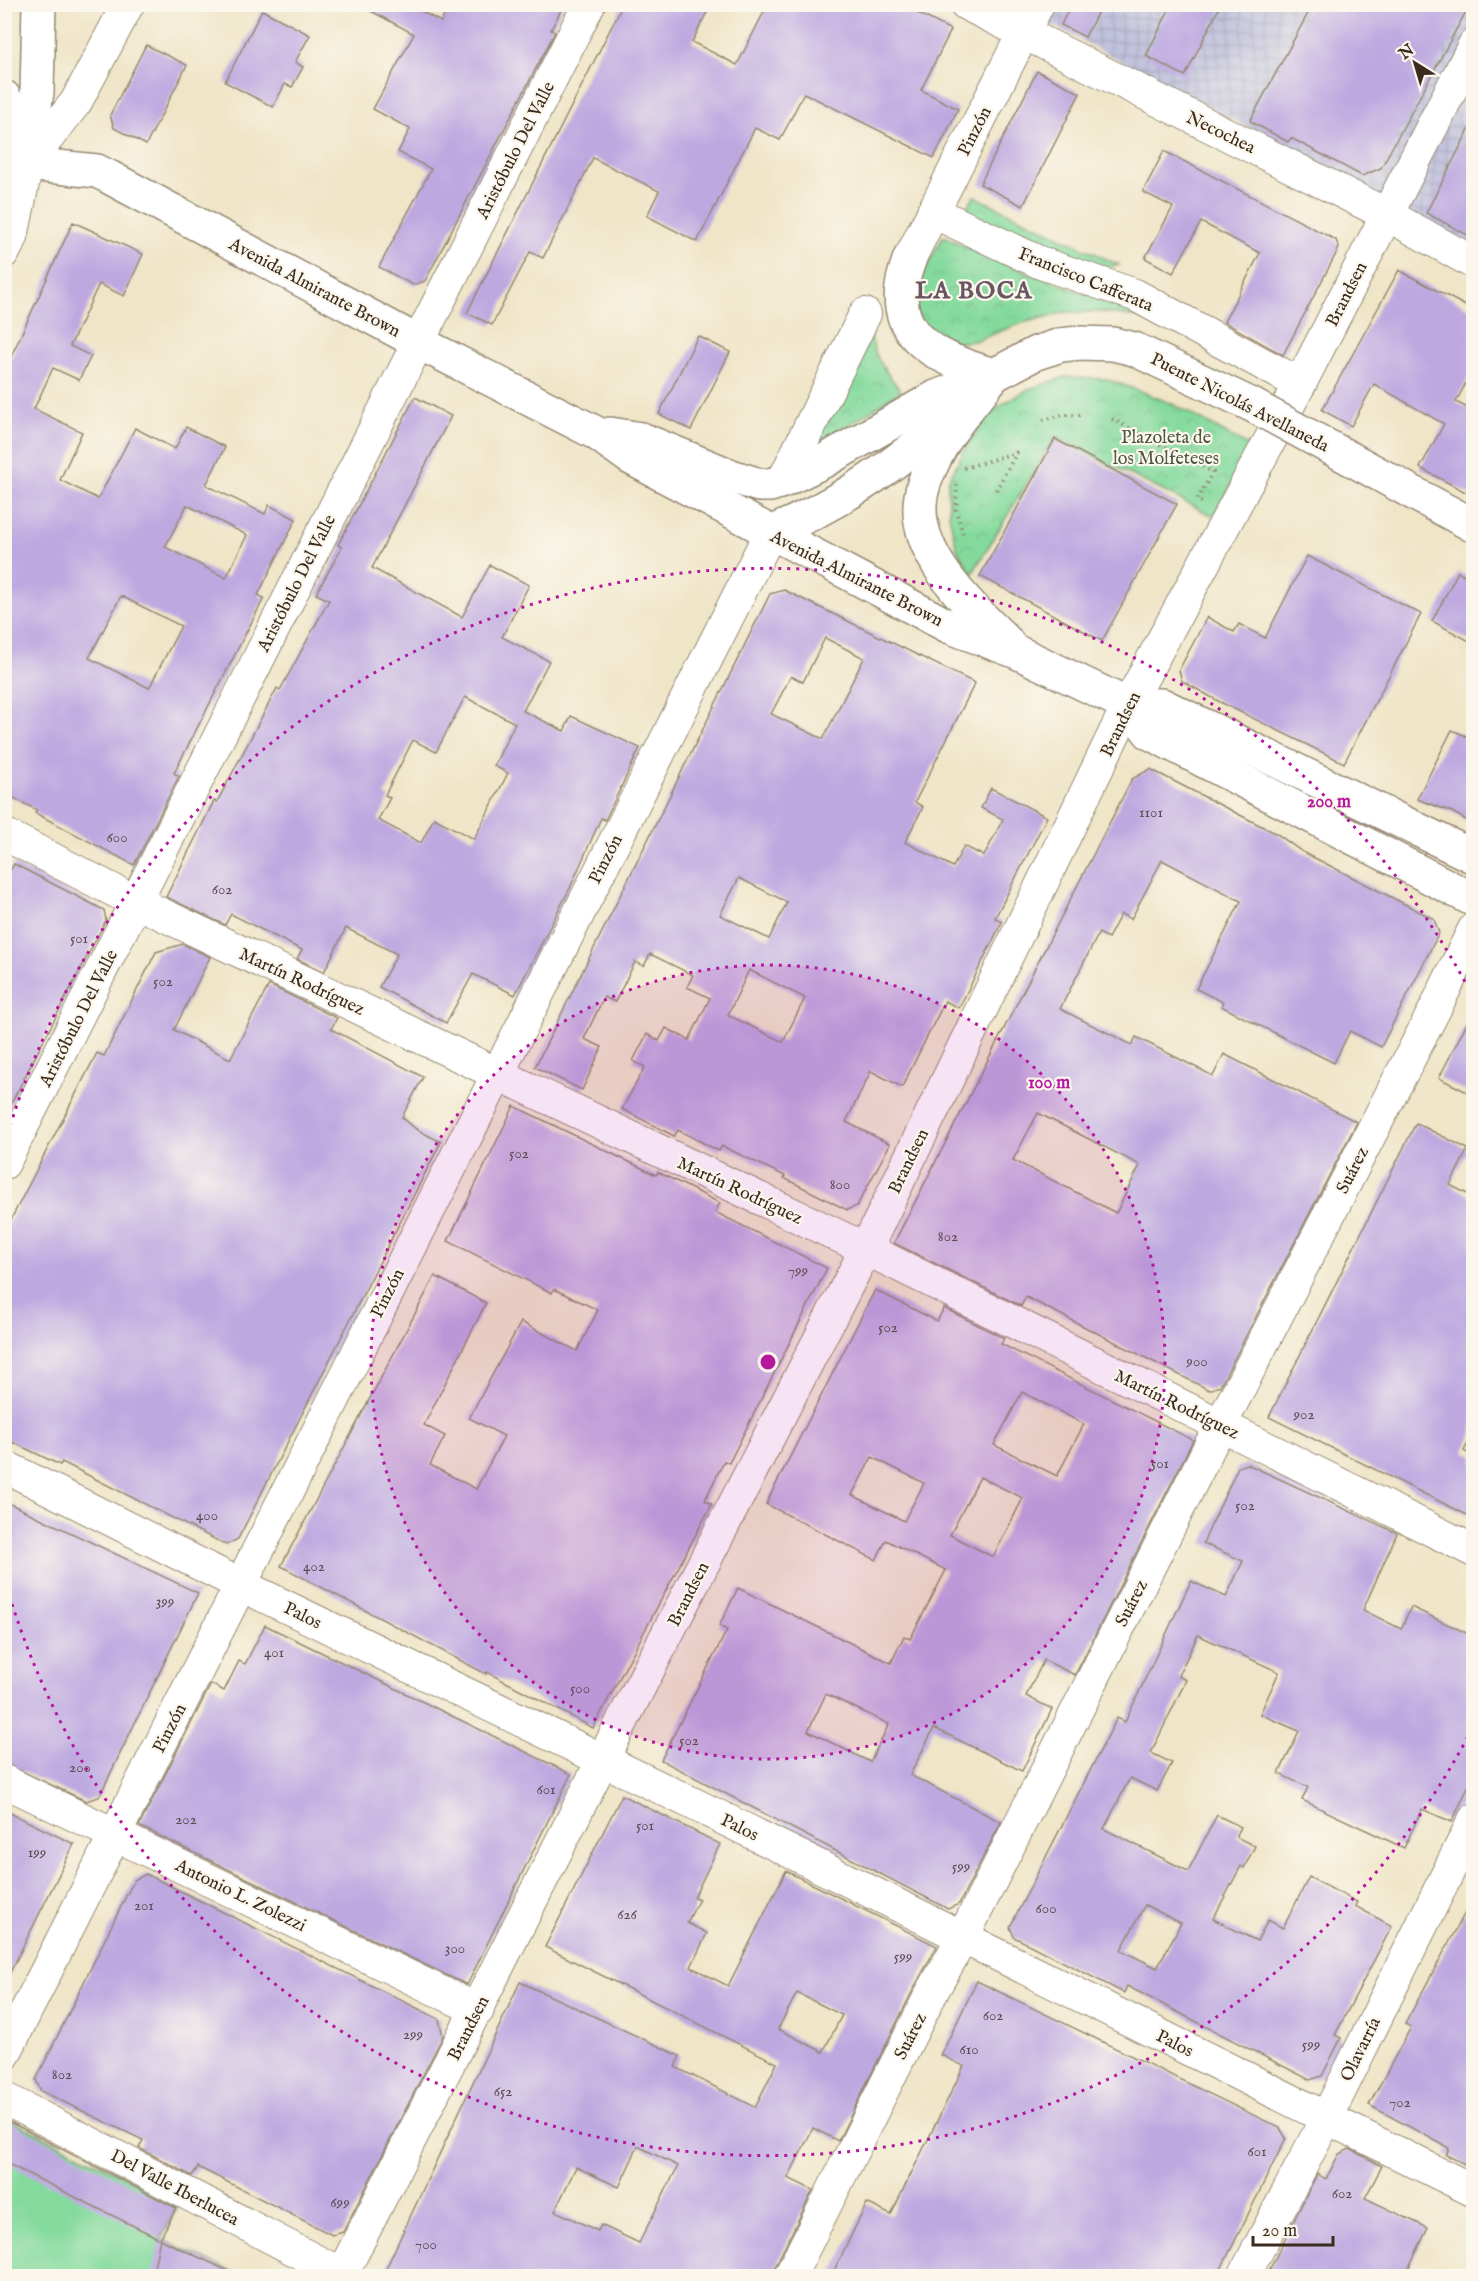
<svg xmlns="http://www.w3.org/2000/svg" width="1478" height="2281" font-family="'IM FELL English',serif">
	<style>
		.industrial { fill: url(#industrial-grid) }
		.green { fill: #84da9d; stroke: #60825e; stroke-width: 1.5 }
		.park { fill: url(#park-crowns); stroke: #60825e; stroke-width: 1.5 }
		.building { fill: #bda9e0; fill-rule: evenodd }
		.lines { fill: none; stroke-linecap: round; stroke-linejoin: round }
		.street-casing { stroke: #958872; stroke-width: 34 }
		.secondary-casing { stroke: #958872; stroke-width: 36 }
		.path { stroke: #958872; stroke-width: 4; stroke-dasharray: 1.5 4.5; stroke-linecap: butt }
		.street { stroke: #fff; stroke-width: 32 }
		.secondary { stroke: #fff; stroke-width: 33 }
		.secondary-bridge-casing { stroke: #958872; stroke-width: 36; stroke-linecap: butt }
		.secondary-bridge { stroke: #fff; stroke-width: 33 }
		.ring { fill: none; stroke: #b5179e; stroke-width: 3; stroke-dasharray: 3 6 }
		.labels { text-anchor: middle; stroke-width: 4.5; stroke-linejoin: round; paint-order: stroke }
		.number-label { font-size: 15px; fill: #5c4a4e }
		.street-label { font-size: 18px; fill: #3b2a1e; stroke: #fbf7ec }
		.park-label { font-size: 18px; fill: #4d563e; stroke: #fbf7ec }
		.district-label { font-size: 24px; font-weight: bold; letter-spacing: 1.5px; fill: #685662; stroke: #fbf7ec }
		.centre { fill: #b5179e; stroke: #fbf7ec; stroke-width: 3 }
		.ring-label { font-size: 18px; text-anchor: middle; font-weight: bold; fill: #b5179e; stroke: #fbf7ec; stroke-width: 4.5; stroke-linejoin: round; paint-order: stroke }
	</style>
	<defs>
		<pattern id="industrial-grid" width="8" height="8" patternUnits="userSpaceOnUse" patternTransform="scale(1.5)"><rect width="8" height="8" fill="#c1c2dd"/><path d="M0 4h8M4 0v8" fill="none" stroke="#a7a7bd"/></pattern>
		<pattern id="park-crowns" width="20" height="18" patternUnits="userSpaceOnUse" patternTransform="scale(1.5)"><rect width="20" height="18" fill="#84da9d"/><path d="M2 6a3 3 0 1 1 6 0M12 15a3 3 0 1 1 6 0" fill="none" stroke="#73bb87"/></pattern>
	</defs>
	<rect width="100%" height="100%" fill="#fbf7ec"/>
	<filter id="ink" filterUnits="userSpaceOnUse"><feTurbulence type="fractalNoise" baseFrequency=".0167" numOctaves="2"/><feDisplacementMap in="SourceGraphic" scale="12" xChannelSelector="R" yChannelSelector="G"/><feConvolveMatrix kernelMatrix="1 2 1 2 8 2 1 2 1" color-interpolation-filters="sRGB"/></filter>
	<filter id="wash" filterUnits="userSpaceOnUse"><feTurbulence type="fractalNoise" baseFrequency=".008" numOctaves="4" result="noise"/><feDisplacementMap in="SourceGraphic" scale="24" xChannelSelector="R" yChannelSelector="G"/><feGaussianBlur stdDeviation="1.35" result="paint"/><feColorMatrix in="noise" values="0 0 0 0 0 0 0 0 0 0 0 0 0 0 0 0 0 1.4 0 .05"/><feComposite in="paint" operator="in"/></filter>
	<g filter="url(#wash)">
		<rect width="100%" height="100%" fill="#efe5c7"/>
		<polygon class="industrial" points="1014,5 1473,5 1473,245"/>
		<polygon class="green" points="4,2117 179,2203 161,2239 241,2276 5,2276"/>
		<g class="park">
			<polygon points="974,196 1119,265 1099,269 1023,239 965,211"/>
			<polygon points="943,236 981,254 1150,319 1101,312 1066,312 1022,323 975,341 949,343 931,333 915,312 913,293"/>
			<path d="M869,324C872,356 882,367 901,391L812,449Z"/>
			<polygon points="1065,377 1106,379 1137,390 1175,405 1252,448 1213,516 1055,437 972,574 957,549 949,515 948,481 966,447 989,412 1029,389"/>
		</g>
		<g id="blocks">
			<g class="building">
				<polygon points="358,4 408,4 441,22 450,4 564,4 551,30 555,32 425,281 413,285 379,267 431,169 398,152 410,129 373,109 414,34"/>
				<polygon points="623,4 711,4 692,42 737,65 768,4 900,4 951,30 921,90 958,109 934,158 804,93 780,140 755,128 697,242 647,216 659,191 593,158 543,258 530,252 492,325 467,313"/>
				<polygon points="1071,4 1102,4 1085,37 1061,25"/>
				<polygon points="1172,4 1221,4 1185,76 1146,56"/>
				<polygon points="1313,4 1470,4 1381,168 1362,176 1291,138 1288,142 1250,121"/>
				<polygon points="262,10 310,35 295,62 303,67 292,87 285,84 273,107 225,82"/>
				<polygon points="146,45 187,65 146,145 114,128 110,115"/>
				<polygon points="1037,71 1080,93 1023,206 980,184"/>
				<polygon points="1473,122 1473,238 1426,213"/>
				<polygon points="1164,151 1336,240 1339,248 1283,355 1224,322 1260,253 1201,222 1173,273 1145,258 1173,207 1143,192"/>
				<path d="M73,222L143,254L124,296L99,284L70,346L91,356L79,380L53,368L34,409L82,432L60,480L98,499L135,428L175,449L186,427L225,447L206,485L265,514L269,505L296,519L258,595L264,598L174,773L179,776L134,865L35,813L37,810L4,793V372ZM187,505L247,535L226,578L165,547ZM121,596L181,626L149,688L89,658Z"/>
				<polygon points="1399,270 1473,310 1473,369 1456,402 1473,411 1473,496 1420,468 1444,424 1374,384 1351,426 1322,410"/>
				<polygon points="698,336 730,352 691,430 659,414"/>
				<path d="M415,397L451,416L372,568L462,617L490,565L529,585L502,637L549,661L523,711L564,731L571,716L640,748L605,820L601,818L570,888L515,995L473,974L446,1023L379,987L397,954L346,928L324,972L297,959L302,950L231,914L225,925L166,897L214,801L217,802L277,688L280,690L329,600L316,594L342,547L338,545ZM465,697L515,723L494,766L508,773L474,839L434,818L421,843L378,820L390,798L385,795L413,740L436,752Z"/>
				<polygon points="1055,439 1177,504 1102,641 980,576"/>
				<polygon points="1307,556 1421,614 1344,763 1220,702 1182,681 1179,670 1207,617 1234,632 1239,624 1265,638"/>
				<polygon points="1458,572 1473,579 1473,643 1432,621"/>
				<path d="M784,590L975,683L915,802L923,807L905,842L953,867L964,846L984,856L1003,819L981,808L991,788L1047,817L995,918L1002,922L959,1008L945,1001L902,1087L871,1071L846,1122L890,1144L857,1206L847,1210L784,1178L785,1176L722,1146L719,1151L678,1130L674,1136L622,1109L645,1067L633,1061L647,1034L659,1041L666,1028L689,1040L710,998L687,987L693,975L650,954L644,966L635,962L615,1002L604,997L584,1039L602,1047L582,1090L535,1067L770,594ZM825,638L864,658L823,739L771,714L791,676L803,682ZM739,878L787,902L769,939L720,915ZM749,970L805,998L783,1042L728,1015Z"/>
				<polygon points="1452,730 1473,739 1473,824 1452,812 1417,799"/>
				<path d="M1150,769L1277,834L1301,851L1434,919L1439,933L1381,1047L1350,1031L1334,1063L1221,1006L1223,1002L1196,989L1241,901L1162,860L1131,919L1121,914L1108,938L1099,933L1060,1009L1132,1045L1136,1037L1213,1076L1224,1054L1357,1122L1220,1386L1209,1390L1026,1297L1021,1306L894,1243L1132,779ZM1038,1113L1140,1165L1116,1213L1013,1160Z"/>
				<polygon points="14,864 104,910 106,920 4,1117 4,881"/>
				<polygon points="183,944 210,957 174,1030 230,1059 269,985 337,1018 331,1029 423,1077 402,1117 416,1129 441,1142 238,1539 226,1545 62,1462 60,1465 4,1438 4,1233 97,1053 104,1056 156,952"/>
				<polygon points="1473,1011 1473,1095 1439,1078"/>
				<polygon points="514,1106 656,1175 658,1172 720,1203 715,1212 827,1268 729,1463 724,1461 705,1500 712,1504 593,1728 487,1672 486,1674 281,1566 435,1276 486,1303 424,1425 445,1436 430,1465 476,1489 504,1436 469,1418 521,1322 577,1351 598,1310 554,1289 552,1293 448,1241"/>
				<polygon points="1416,1123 1468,1149 1450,1185 1473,1197 1473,1433 1464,1451 1473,1456 1473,1518 1269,1417"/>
				<path d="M875,1290L937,1321L944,1308L1004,1338L1001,1344L1193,1440L1075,1675L1044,1660L1026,1696L1052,1709L1022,1771L934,1728L910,1775L1001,1822L959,1904L948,1909L661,1760L727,1630L719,1626L738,1588L891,1663L904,1636L910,1639L946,1570L886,1540L876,1560L766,1504ZM1022,1392L1084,1424L1057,1476L994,1445ZM872,1457L924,1483L904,1521L852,1495ZM980,1477L1023,1498L993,1557L950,1535ZM826,1694L889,1724L870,1762L808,1731Z"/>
				<path d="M1247,1464L1397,1533L1363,1610L1401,1629L1411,1607L1473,1636V1776L1452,1822L1422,1809L1404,1848L1302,1800L1308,1787L1279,1774L1299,1731L1260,1714L1279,1672L1198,1635L1178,1676L1186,1680L1151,1753L1172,1763L1157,1791L1130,1778L1104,1829L1188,1871L1217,1815L1241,1827L1236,1837L1255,1846L1244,1868L1241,1866L1213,1919L1257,1941L1268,1920L1283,1928L1309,1877L1357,1902L1355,1906L1392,1926L1335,2035L1341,2038L1322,2076L1310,2080L1127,1986L1124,1993L1014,1937L1010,1927L1117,1718L1125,1722L1191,1581L1226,1597L1243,1561L1203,1543L1238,1467ZM1145,1905L1181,1923L1157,1968L1121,1950Z"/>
				<polygon points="4,1501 198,1593 99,1797 86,1801 4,1763"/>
				<polygon points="265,1625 571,1774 467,1985 139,1826 211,1684 224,1691 239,1661 245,1664"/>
				<path d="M622,1795L720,1844L694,1897L699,1899L687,1923L707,1933L691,1967L728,1986L786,1871L937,1946L915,1986L838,2141L813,2128L788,2178L813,2190L770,2277H382L520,1982L680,2056L675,2067L755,2107L777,2063L545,1947ZM797,1993L842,2015L823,2052L778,2029ZM638,2146L678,2166L639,2243L601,2225L598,2231L555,2211L576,2167L619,2187Z"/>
				<polygon points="4,1810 74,1844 4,1985"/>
				<polygon points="146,1874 439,2019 443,2036 343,2232 332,2235 198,2167 192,2176 139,2148 143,2140 41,2091 36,2080 134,1880"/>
				<polygon points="1473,1898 1473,2168 1446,2155 1449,2148 1369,2105 1411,2027 1405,2024"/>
				<polygon points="977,1981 1280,2128 1286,2138 1217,2277 831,2277 867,2203 891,2215 903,2190 964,2066 941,2055"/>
				<polygon points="4,2119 176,2208 160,2239 4,2162"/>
				<polygon points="1350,2149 1382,2166 1365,2198 1428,2228 1404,2277 1266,2277 1317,2174 1326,2179 1339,2154"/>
				<polygon points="160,2239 241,2277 152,2277"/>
			</g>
		</g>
	</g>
	<g filter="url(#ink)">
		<use href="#blocks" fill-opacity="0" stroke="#958872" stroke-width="1.5"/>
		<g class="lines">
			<g class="street-casing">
				<g id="street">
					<polyline points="966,4 1386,214 1474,263"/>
					<polyline points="933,212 1041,263 1135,295 1300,384"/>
					<polyline points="4,252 12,237 27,164 76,102 128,4"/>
					<polyline points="910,258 1038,4"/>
					<polyline points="783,481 865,314"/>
					<polyline points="4,834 136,902 866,1249 1474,1551"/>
					<polyline points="4,1163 589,4"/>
					<polyline points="4,1466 241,1585 698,1806 1474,2191"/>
					<polyline points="4,1781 478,2010"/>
					<polyline points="4,2055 770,533"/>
					<polyline points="4,2098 345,2276"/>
					<polyline points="341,2276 632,1702 866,1249 1128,705 1300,384 1474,45"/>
					<polyline points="790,2276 931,1994 963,1937 1220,1426 1435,1009 1474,929"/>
					<polyline points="1244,2276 1326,2119 1474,1820"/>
				</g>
			</g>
			<g class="secondary-casing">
				<g id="secondary">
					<polyline points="4,97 25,156"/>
					<polyline points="4,149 27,164 97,171 109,177 418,342 596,433 631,458 948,626 1017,652 1128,705 1162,705 1474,857"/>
					<polyline points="27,164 37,92 39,4"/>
					<path d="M910,258C880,333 932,357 994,375"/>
					<path d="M994,375C977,398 956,420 942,445C933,461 924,478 921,496C911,553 971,607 1007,642"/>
					<polyline points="610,434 641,439 731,476 759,485 770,485 783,481 824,461 936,397 994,375 1036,353 1061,345 1079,343 1113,344 1134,349 1252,405"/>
					<path d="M770,533C837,505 896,466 949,417"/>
					<polyline points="1128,705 1150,733 1474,900"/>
				</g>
			</g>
			<g class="path">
				<polyline points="1112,419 1213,472 1197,500 1205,504"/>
				<polyline points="1043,420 1063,415 1082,415"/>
				<polyline points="964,468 1018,452"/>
				<polyline points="957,485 956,510 964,538"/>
				<polyline points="996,490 1017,452"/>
			</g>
			<use href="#street" class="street"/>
			<use href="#secondary" class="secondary"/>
			<g class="secondary-bridge-casing">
				<polyline id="secondary-bridge" points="1252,405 1474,526"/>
			</g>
			<use href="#secondary-bridge" class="secondary-bridge"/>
		</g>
	</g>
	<circle cx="768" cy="1362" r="397" fill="#b5179e" fill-opacity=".12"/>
	<g class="ring">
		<circle cx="768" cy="1362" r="397"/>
		<path d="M1472 1729A794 794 0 0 1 5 1581M5 1143A794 794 0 0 1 1472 995"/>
	</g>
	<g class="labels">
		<g class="number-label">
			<text x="1151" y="817">1101</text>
			<text x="117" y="842">600</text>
			<text x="222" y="894">602</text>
			<text x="79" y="943">501</text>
			<text x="163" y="986">502</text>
			<text x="519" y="1158">502</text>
			<text x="840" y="1189">800</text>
			<text x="948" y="1241">802</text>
			<text x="798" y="1275">799</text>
			<text x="888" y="1332">502</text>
			<text x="1197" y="1366">900</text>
			<text x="1304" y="1419">902</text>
			<text x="1160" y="1468">501</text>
			<text x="1245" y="1510">502</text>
			<text x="207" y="1520">400</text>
			<text x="314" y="1571">402</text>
			<text x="165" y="1606">399</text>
			<text x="274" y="1657">401</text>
			<text x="580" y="1693">500</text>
			<text x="689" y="1745">502</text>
			<text x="80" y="1772">200</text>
			<text x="546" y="1794">601</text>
			<text x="186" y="1824">202</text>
			<text x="645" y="1830">501</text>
			<text x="37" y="1857">199</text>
			<text x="961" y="1871">599</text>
			<text x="144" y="1910">201</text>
			<text x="1046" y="1913">600</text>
			<text x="627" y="1919">626</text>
			<text x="455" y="1953">300</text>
			<text x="903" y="1961">599</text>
			<text x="993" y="2020">602</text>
			<text x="413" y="2039">299</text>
			<text x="1311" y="2049">599</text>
			<text x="969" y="2054">610</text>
			<text x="62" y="2079">802</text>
			<text x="503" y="2096">652</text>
			<text x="1400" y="2107">702</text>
			<text x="1257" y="2156">601</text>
			<text x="1342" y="2198">602</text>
			<text x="340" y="2207">699</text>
			<text x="426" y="2249">700</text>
		</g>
		<g class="street-label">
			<text transform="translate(974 131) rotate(-63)" y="6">Pinzón</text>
			<text transform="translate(1221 132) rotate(26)" y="6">Necochea</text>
			<text transform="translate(515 150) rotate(-63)" y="6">Aristóbulo Del Valle</text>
			<text transform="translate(1086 279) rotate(22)" y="6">Francisco Cafferata</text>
			<text transform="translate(315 287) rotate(28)" y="6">Avenida Almirante Brown</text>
			<text transform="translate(1346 294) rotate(-63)" y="6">Brandsen</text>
			<text transform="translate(1240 402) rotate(27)" y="6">Puente Nicolás Avellaneda</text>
			<text transform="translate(857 578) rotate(27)" y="6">Avenida Almirante Brown</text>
			<text transform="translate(296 583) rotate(-63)" y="6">Aristóbulo Del Valle</text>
			<text transform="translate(1120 724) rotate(-64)" y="6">Brandsen</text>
			<text transform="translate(605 859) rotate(-63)" y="6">Pinzón</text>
			<text transform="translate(302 981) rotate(25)" y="6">Martín Rodríguez</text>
			<text transform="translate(78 1018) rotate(-63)" y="6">Aristóbulo Del Valle</text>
			<text transform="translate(908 1161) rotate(-64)" y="6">Brandsen</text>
			<text transform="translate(1352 1170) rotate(-63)" y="6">Suárez</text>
			<text transform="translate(740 1190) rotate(25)" y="6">Martín Rodríguez</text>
			<text transform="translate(387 1293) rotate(-63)" y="6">Pinzón</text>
			<text transform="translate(1177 1404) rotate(26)" y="6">Martín Rodríguez</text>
			<text transform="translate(688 1594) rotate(-63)" y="6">Brandsen</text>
			<text transform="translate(1131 1603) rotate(-63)" y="6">Suárez</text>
			<text transform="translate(303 1615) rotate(26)" y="6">Palos</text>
			<text transform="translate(169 1728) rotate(-63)" y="6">Pinzón</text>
			<text transform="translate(740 1827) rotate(26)" y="6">Palos</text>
			<text transform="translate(241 1895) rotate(26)" y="6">Antonio L. Zolezzi</text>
			<text transform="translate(468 2028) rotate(-63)" y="6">Brandsen</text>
			<text transform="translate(910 2036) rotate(-63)" y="6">Suárez</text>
			<text transform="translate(1175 2043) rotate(27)" y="6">Palos</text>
			<text transform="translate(1360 2049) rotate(-64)" y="6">Olavarría</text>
			<text transform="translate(175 2187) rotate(28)" y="6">Del Valle Iberlucea</text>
		</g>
		<g class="park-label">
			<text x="1166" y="443">Plazoleta de<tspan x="1166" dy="21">los Molfeteses</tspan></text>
		</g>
		<g class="district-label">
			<text x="974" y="298">LA BOCA</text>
		</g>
	</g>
	<circle cx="768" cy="1362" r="9" class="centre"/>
	<g class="ring-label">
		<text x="1329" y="807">200 m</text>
		<text x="1049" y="1088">100 m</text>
	</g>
	<rect width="1478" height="2281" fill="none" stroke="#fbf7ec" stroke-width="24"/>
	<g transform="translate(1415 63) rotate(323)" stroke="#fbf7ec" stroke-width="4.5" paint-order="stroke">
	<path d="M0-4.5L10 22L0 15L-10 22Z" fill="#3b2a1e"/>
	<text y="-9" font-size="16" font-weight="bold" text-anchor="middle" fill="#3b2a1e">N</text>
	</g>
	<path d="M1253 2236v9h80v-9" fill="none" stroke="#3b2a1e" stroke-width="3"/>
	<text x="1262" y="2236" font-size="18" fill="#3b2a1e" stroke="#fbf7ec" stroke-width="4.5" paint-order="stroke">20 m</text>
</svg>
